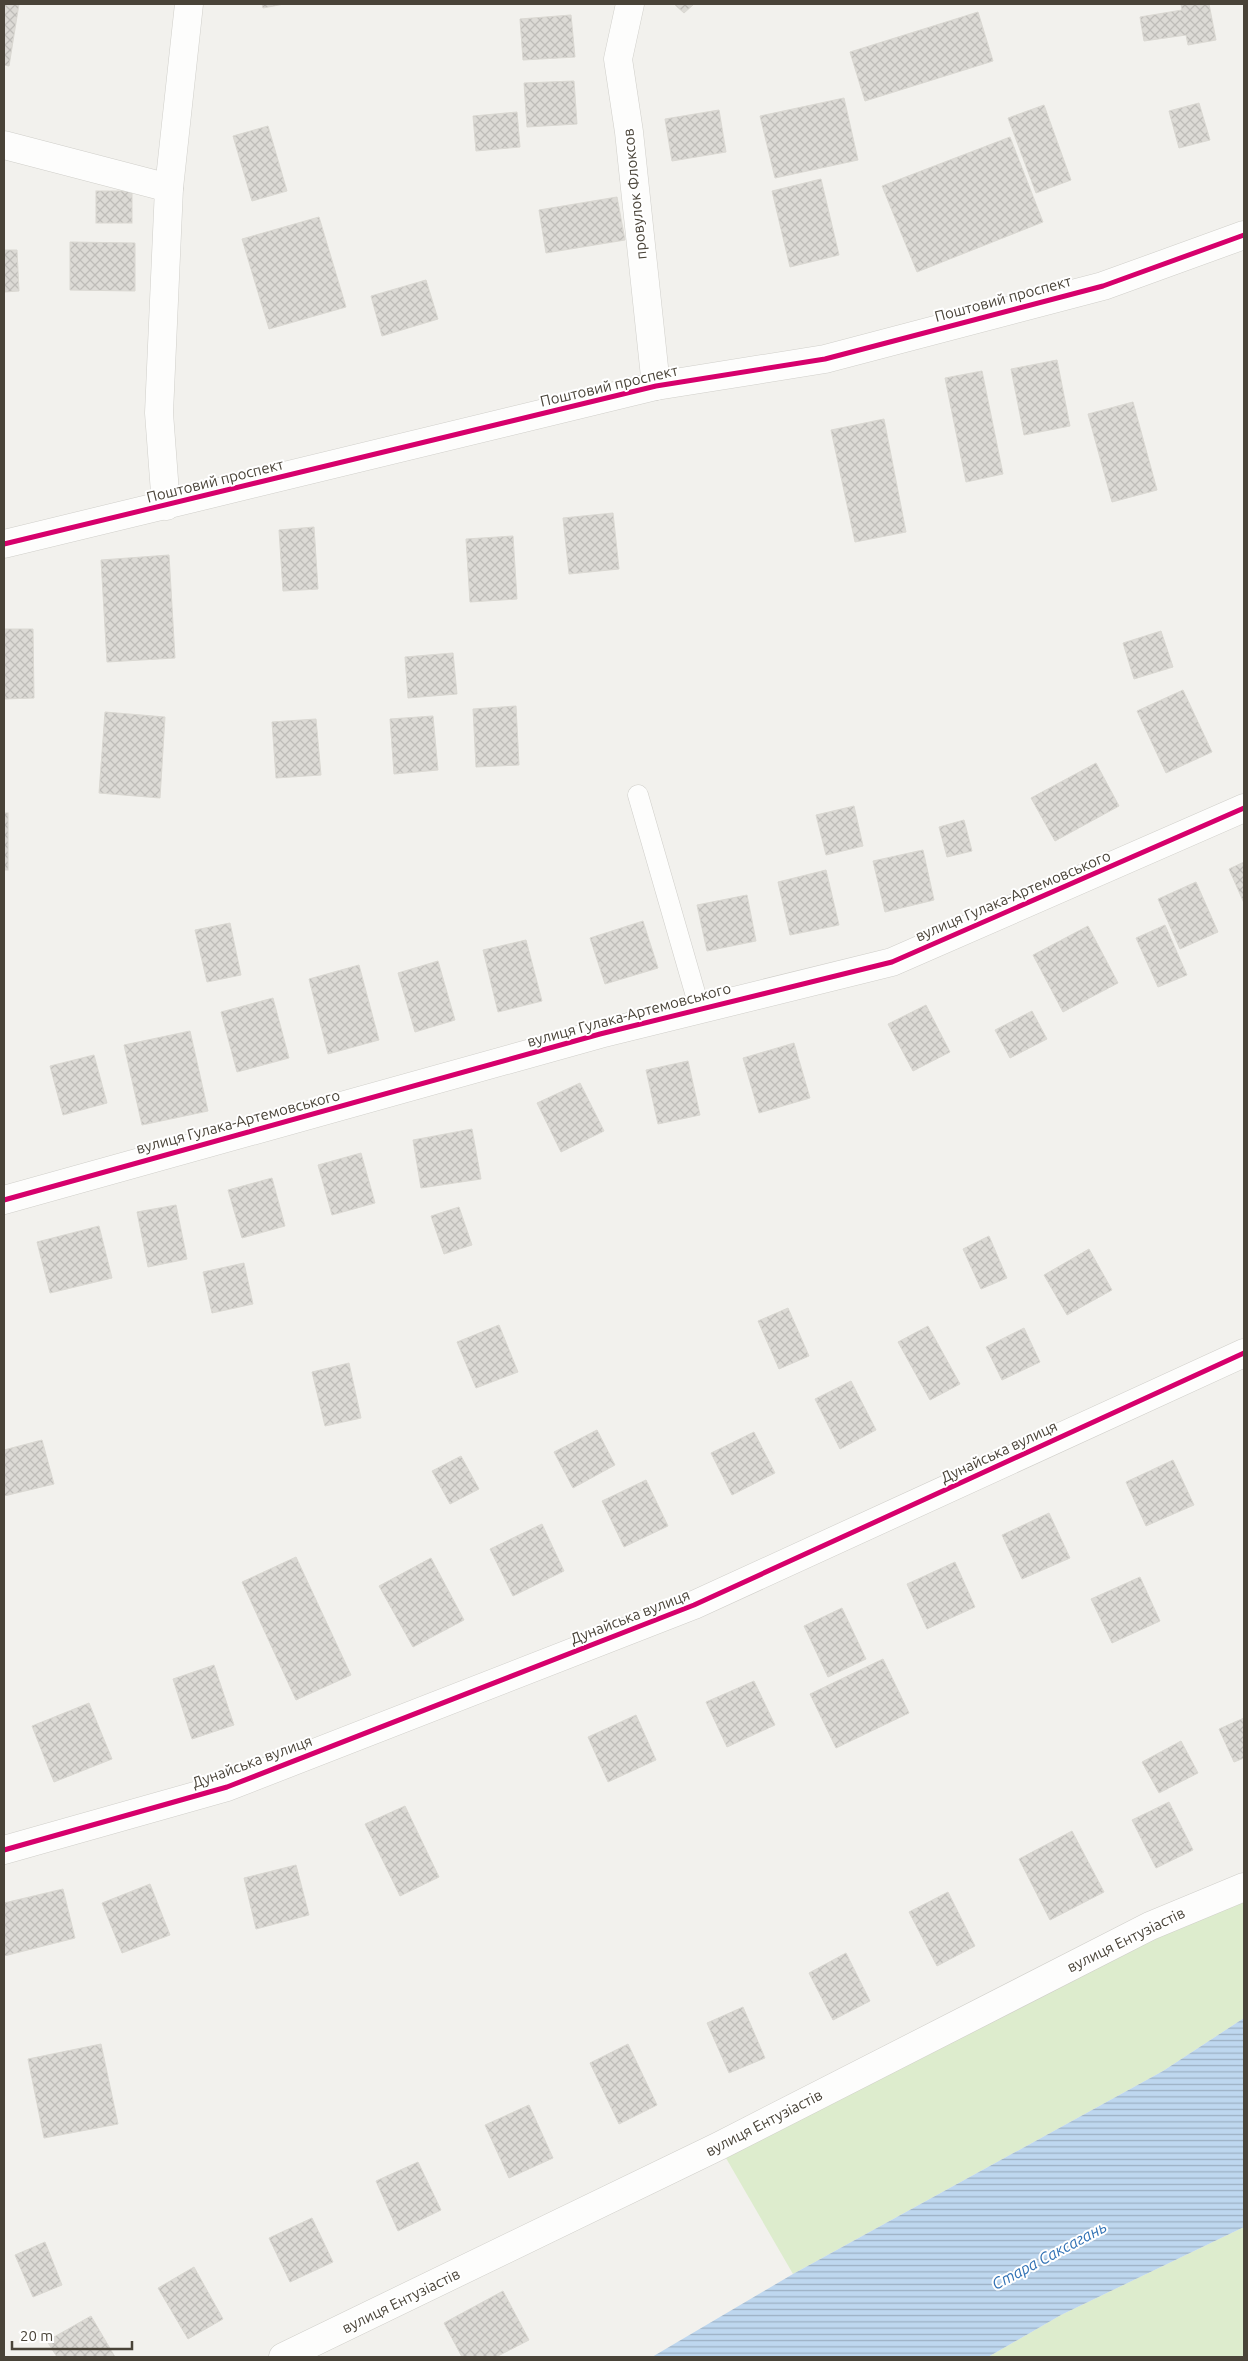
<svg xmlns="http://www.w3.org/2000/svg" width="1248" height="2361" font-family="Ubuntu,sans-serif">
	<style>
		.green { fill: #ddeccd }
		.water { fill: url(#water-rules) }
		.building { fill: url(#building-cross-hatch); stroke: #dad8d2 }
		.lines { fill: none; stroke-linecap: round; stroke-linejoin: round }
		.lane-casing { stroke: #d0cfca; stroke-width: 21 }
		.street-casing { stroke: #d0cfca; stroke-width: 29 }
		.lane { stroke: #fdfdfc; stroke-width: 20 }
		.street { stroke: #fdfdfc; stroke-width: 28 }
		.cycleway-casing { stroke: #fff; stroke-width: 8 }
		.cycleway { stroke: #d6006c; stroke-width: 5 }
		.labels { text-anchor: middle; stroke-width: 4; stroke-linejoin: round; paint-order: stroke }
		.street-label { font-size: 15px; fill: #494338; stroke: #fff }
		.water-label { font-size: 16px; font-style: italic; fill: #3172b5; stroke: #fff }
	</style>
	<defs>
		<pattern id="water-rules" width="6" height="5" patternUnits="userSpaceOnUse" patternTransform="scale(1.25)"><rect width="6" height="5" fill="#bed7ef"/><path d="M0 2.5h6" fill="none" stroke="#9cb0c3"/></pattern>
		<pattern id="building-cross-hatch" width="8" height="8" patternUnits="userSpaceOnUse" patternTransform="scale(1.25)"><rect width="8" height="8" fill="#dcdad5"/><path d="M0 0l8 8M0 8l8-8" fill="none" stroke="#bebcb8"/></pattern>
	</defs>
	<rect width="100%" height="100%" fill="#f2f1ed"/>
	<g class="green">
		<polygon points="1244,1887 1244,2018 1163,2071 793,2274 719,2146"/>
		<polygon points="1244,2227 1244,2357 988,2357 1061,2315"/>
	</g>
	<polygon class="water" points="1244,2018 1244,2227 1061,2315 988,2357 652,2357 793,2274 1163,2071"/>
	<g class="building">
		<polygon points="4,4 19,4 9,66 4,65"/>
		<polygon points="262,4 284,4 263,8"/>
		<polygon points="674,4 694,4 684,13"/>
		<polygon points="1181,4 1209,4 1216,40 1188,45 1186,35 1144,41 1140,17 1182,10"/>
		<polygon points="978,12 993,61 865,101 850,52"/>
		<polygon points="571,15 575,57 523,60 520,19"/>
		<polygon points="574,81 577,124 527,127 524,83"/>
		<polygon points="844,98 858,160 775,178 760,116"/>
		<polygon points="1199,103 1210,140 1179,148 1169,111"/>
		<polygon points="1044,105 1071,180 1036,193 1008,118"/>
		<polygon points="719,110 726,152 672,161 665,119"/>
		<polygon points="517,112 520,147 476,151 473,116"/>
		<polygon points="268,126 287,191 252,201 233,136"/>
		<polygon points="1010,137 1043,222 917,272 882,186"/>
		<polygon points="821,179 839,255 790,267 772,191"/>
		<rect x="96" y="191" width="36" height="32"/>
		<polygon points="617,197 625,240 546,253 539,210"/>
		<polygon points="319,217 346,307 269,329 242,239"/>
		<polygon points="70,242 135,243 135,291 70,290"/>
		<polygon points="4,250 17,250 19,291 4,292"/>
		<polygon points="426,280 438,319 382,336 371,296"/>
		<polygon points="1057,360 1070,426 1024,435 1011,369"/>
		<polygon points="982,371 1003,474 966,482 945,378"/>
		<polygon points="1133,402 1157,490 1112,502 1088,414"/>
		<polygon points="884,419 906,532 855,542 831,430"/>
		<polygon points="613,513 619,569 569,574 563,518"/>
		<polygon points="314,527 318,589 283,591 279,530"/>
		<polygon points="513,536 517,599 470,602 466,539"/>
		<polygon points="169,555 175,658 107,662 101,560"/>
		<polygon points="4,629 33,629 34,698 4,699"/>
		<polygon points="1161,631 1173,667 1134,679 1123,643"/>
		<polygon points="453,653 457,694 408,698 405,657"/>
		<polygon points="1183,690 1212,752 1166,773 1137,711"/>
		<polygon points="516,706 519,765 476,767 473,709"/>
		<polygon points="105,712 165,717 160,798 99,793"/>
		<polygon points="433,716 438,770 394,774 390,719"/>
		<polygon points="316,719 321,775 276,778 272,722"/>
		<polygon points="1096,763 1119,806 1055,841 1031,798"/>
		<polygon points="854,806 863,846 826,855 816,815"/>
		<rect x="4" y="813" width="4" height="57"/>
		<polygon points="964,820 972,851 947,857 939,827"/>
		<polygon points="923,850 934,900 885,912 873,861"/>
		<polygon points="1244,862 1244,903 1229,869"/>
		<polygon points="826,870 839,925 790,935 778,882"/>
		<polygon points="1196,882 1218,932 1180,949 1158,899"/>
		<polygon points="747,895 756,941 707,951 697,905"/>
		<polygon points="643,921 658,968 605,984 590,938"/>
		<polygon points="230,923 241,975 207,982 195,930"/>
		<polygon points="1165,925 1187,975 1158,987 1136,938"/>
		<polygon points="1088,926 1118,983 1063,1012 1033,955"/>
		<polygon points="526,940 542,1001 498,1012 483,950"/>
		<polygon points="438,961 455,1020 415,1032 398,973"/>
		<polygon points="359,965 379,1040 328,1054 309,979"/>
		<polygon points="273,998 289,1058 237,1072 221,1012"/>
		<polygon points="926,1005 950,1052 913,1071 888,1024"/>
		<polygon points="1032,1011 1047,1039 1010,1058 995,1030"/>
		<polygon points="190,1031 208,1111 142,1125 124,1045"/>
		<polygon points="794,1043 810,1098 759,1113 743,1058"/>
		<polygon points="94,1055 107,1103 63,1115 50,1066"/>
		<polygon points="688,1061 700,1115 658,1124 646,1070"/>
		<polygon points="580,1083 604,1131 561,1152 537,1103"/>
		<polygon points="472,1129 481,1179 421,1188 413,1140"/>
		<polygon points="361,1153 375,1203 332,1215 318,1165"/>
		<polygon points="272,1178 285,1226 242,1238 228,1190"/>
		<polygon points="176,1205 187,1259 148,1267 137,1212"/>
		<polygon points="459,1207 472,1245 444,1254 431,1216"/>
		<polygon points="99,1226 112,1278 50,1293 37,1242"/>
		<polygon points="989,1236 1007,1278 981,1289 963,1249"/>
		<polygon points="1089,1249 1112,1290 1067,1315 1044,1275"/>
		<polygon points="244,1263 253,1304 212,1313 203,1272"/>
		<polygon points="788,1308 809,1356 779,1369 758,1321"/>
		<polygon points="499,1325 518,1372 476,1388 457,1342"/>
		<polygon points="928,1326 960,1384 930,1400 898,1342"/>
		<polygon points="1024,1328 1040,1362 1002,1380 986,1347"/>
		<polygon points="349,1363 361,1418 325,1426 312,1372"/>
		<polygon points="851,1381 876,1430 840,1449 815,1399"/>
		<polygon points="597,1430 615,1465 573,1488 554,1452"/>
		<polygon points="754,1432 775,1473 732,1495 711,1453"/>
		<polygon points="42,1440 54,1484 4,1496 4,1450"/>
		<polygon points="461,1456 479,1489 450,1504 432,1471"/>
		<polygon points="1173,1460 1194,1505 1146,1526 1126,1482"/>
		<polygon points="646,1480 668,1526 624,1547 602,1501"/>
		<polygon points="1049,1513 1070,1558 1022,1579 1002,1535"/>
		<polygon points="542,1524 564,1571 513,1596 490,1549"/>
		<polygon points="296,1557 351,1675 296,1700 242,1582"/>
		<polygon points="431,1558 464,1620 413,1647 379,1586"/>
		<polygon points="955,1562 975,1607 927,1629 907,1584"/>
		<polygon points="1140,1577 1160,1621 1112,1643 1091,1599"/>
		<polygon points="842,1608 866,1659 828,1677 804,1626"/>
		<polygon points="883,1659 909,1713 836,1748 810,1694"/>
		<polygon points="214,1665 234,1725 192,1739 173,1679"/>
		<polygon points="754,1681 775,1725 727,1747 706,1702"/>
		<polygon points="89,1703 112,1759 54,1782 32,1726"/>
		<polygon points="636,1715 656,1760 608,1782 588,1737"/>
		<polygon points="1244,1718 1244,1758 1234,1762 1219,1729"/>
		<polygon points="1181,1741 1198,1773 1159,1793 1142,1762"/>
		<polygon points="1169,1802 1193,1850 1156,1868 1132,1820"/>
		<polygon points="405,1806 439,1877 400,1896 365,1824"/>
		<polygon points="1072,1831 1104,1892 1050,1920 1019,1859"/>
		<polygon points="296,1865 309,1915 256,1929 244,1878"/>
		<polygon points="150,1884 170,1935 122,1953 102,1903"/>
		<polygon points="63,1889 75,1938 4,1956 4,1903"/>
		<polygon points="948,1892 975,1946 937,1966 909,1912"/>
		<polygon points="846,1953 870,2001 833,2020 809,1973"/>
		<polygon points="743,2007 765,2058 729,2073 707,2023"/>
		<polygon points="101,2044 118,2124 44,2138 28,2059"/>
		<polygon points="628,2044 657,2105 619,2124 590,2063"/>
		<polygon points="529,2105 553,2158 509,2178 485,2125"/>
		<polygon points="418,2162 441,2210 398,2231 376,2181"/>
		<polygon points="312,2218 333,2262 290,2282 269,2238"/>
		<polygon points="45,2242 62,2285 33,2297 15,2255"/>
		<polygon points="194,2267 223,2319 188,2339 158,2288"/>
		<polygon points="503,2291 529,2340 496,2357 462,2357 444,2323"/>
		<polygon points="91,2316 115,2357 57,2357 47,2341"/>
	</g>
	<g class="lines">
		<g class="lane-casing">
			<polyline id="lane" points="638,795 700,1010"/>
		</g>
		<g class="street-casing">
			<g id="street">
				<polyline points="630,4 618,59 629,132 656,386"/>
				<polyline points="4,145 169,188"/>
				<polyline points="166,506 159,413 169,188 189,4"/>
				<polyline points="4,544 656,386 825,359 1103,286 1244,235"/>
				<polyline points="4,1200 600,1034 892,962 1244,808"/>
				<polyline points="4,1850 227,1787 694,1605 1244,1353"/>
				<polyline points="283,2357 719,2146 1150,1926 1244,1887"/>
			</g>
		</g>
		<use href="#lane" class="lane"/>
		<use href="#street" class="street"/>
		<g class="cycleway-casing">
			<g id="cycleway">
				<polyline points="4,544 656,386 825,359 1103,286 1244,235"/>
				<polyline points="4,1200 600,1034 892,962 1244,808"/>
				<polyline points="4,1850 227,1787 694,1605 1244,1353"/>
			</g>
		</g>
		<use href="#cycleway" class="cycleway"/>
	</g>
	<g class="labels">
		<g class="street-label">
			<text transform="translate(635 194) rotate(-96)" y="5">провулок Флоксов</text>
			<text transform="translate(1003 299) rotate(-15)" y="5">Поштовий проспект</text>
			<text transform="translate(609 386) rotate(-13)" y="5">Поштовий проспект</text>
			<text transform="translate(215 481) rotate(-14)" y="5">Поштовий проспект</text>
			<text transform="translate(1013 896) rotate(-23)" y="5">вулиця Гулака-Артемовського</text>
			<text transform="translate(629 1015) rotate(-15)" y="5">вулиця Гулака-Артемовського</text>
			<text transform="translate(238 1122) rotate(-15)" y="5">вулиця Гулака-Артемовського</text>
			<text transform="translate(999 1452) rotate(-25)" y="5">Дунайська вулиця</text>
			<text transform="translate(630 1617) rotate(-21)" y="5">Дунайська вулиця</text>
			<text transform="translate(252 1762) rotate(-20)" y="5">Дунайська вулиця</text>
			<text transform="translate(1126 1940) rotate(-26)" y="5">вулиця Ентузіастів</text>
			<text transform="translate(764 2123) rotate(-27)" y="5">вулиця Ентузіастів</text>
			<text transform="translate(401 2301) rotate(-26)" y="5">вулиця Ентузіастів</text>
		</g>
		<g class="water-label">
			<text transform="translate(1049 2255) rotate(-28)" y="6">Стара Саксагань</text>
		</g>
	</g>
	<rect width="1248" height="2361" fill="none" stroke="#494338" stroke-width="10"/>
	<path d="M12 2341v8h120v-8" fill="none" stroke="#494338" stroke-width="2.5"/>
	<text x="20" y="2341" font-size="15" fill="#494338" stroke="#ffffff" stroke-width="4" paint-order="stroke">20 m</text>
</svg>
